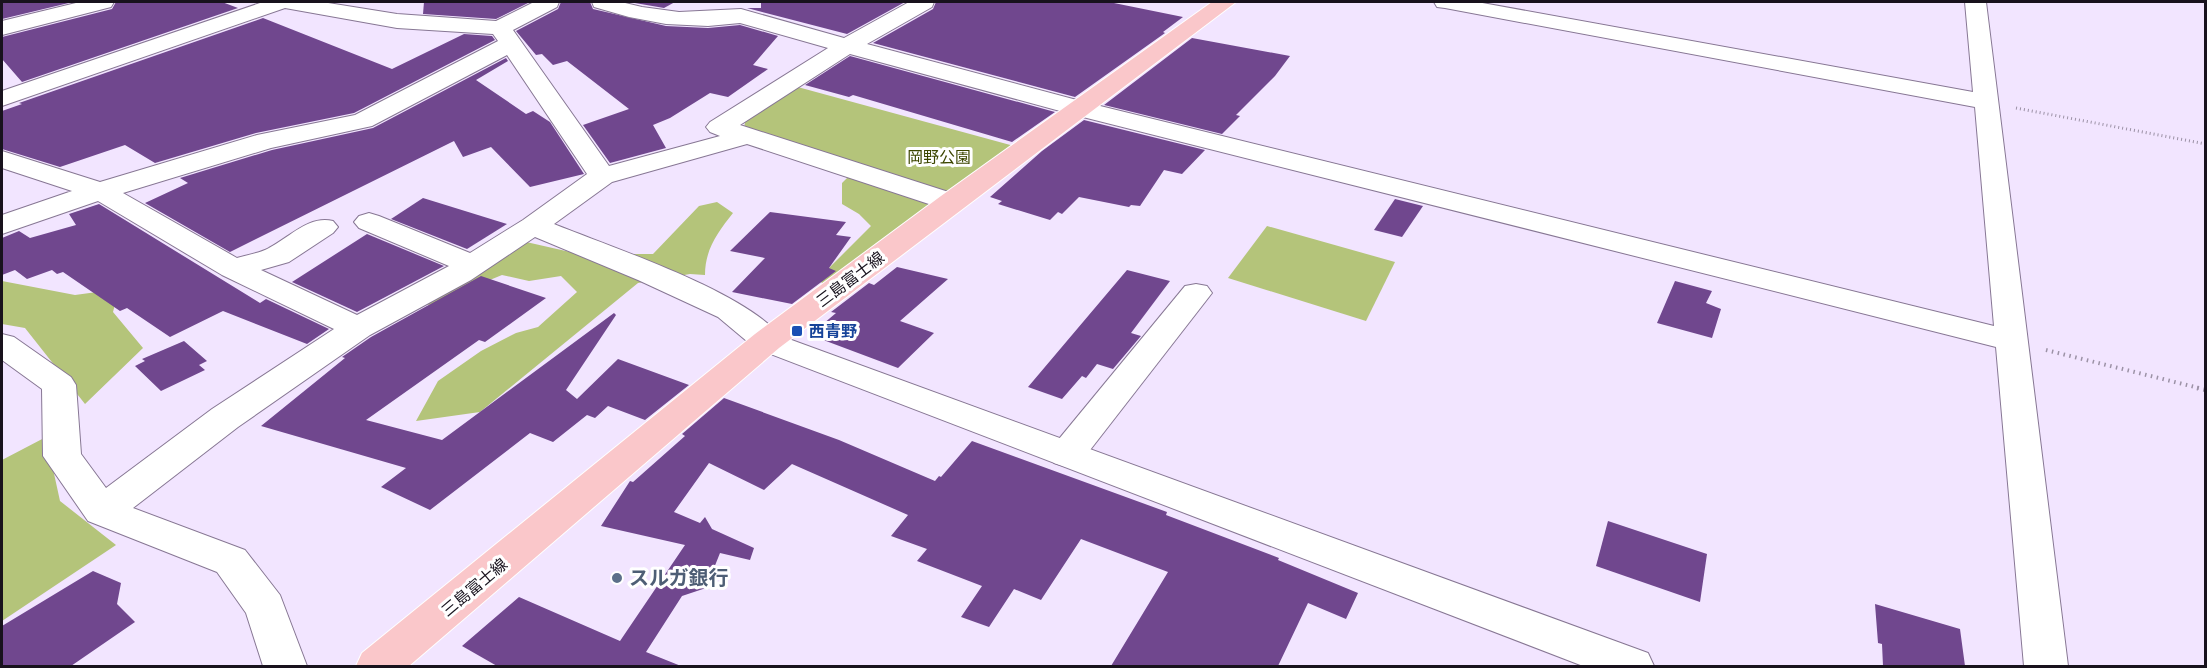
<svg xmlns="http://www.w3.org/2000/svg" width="2207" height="668" font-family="Overpass,'Noto Sans JP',sans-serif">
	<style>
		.green { fill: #b4c47a }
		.building { fill: #70478e }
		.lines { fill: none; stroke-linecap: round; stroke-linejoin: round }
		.street-casing { stroke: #877794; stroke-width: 2 }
		.secondary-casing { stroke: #877794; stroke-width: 2 }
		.primary-casing { stroke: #fff; stroke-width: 2 }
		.path-far2 { stroke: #9c92a6; stroke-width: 3; stroke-dasharray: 1 3; stroke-linecap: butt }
		.path-far1 { stroke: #9c92a6; stroke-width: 4; stroke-dasharray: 1.5 4.5; stroke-linecap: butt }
		.path { stroke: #9c92a6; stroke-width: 4.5; stroke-dasharray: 1.5 5; stroke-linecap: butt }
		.street { fill: #fff; fill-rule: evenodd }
		.secondary { fill: #fff; fill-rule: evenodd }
		.primary { fill: #fac7ca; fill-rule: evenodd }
		.transit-dot { fill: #1a4fb4; stroke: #fff; stroke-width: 2 }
		.service-dot { fill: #5c6f8a; stroke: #fff; stroke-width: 2 }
		.labels { text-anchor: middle; stroke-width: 6; stroke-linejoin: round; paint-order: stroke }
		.park-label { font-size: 16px; fill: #3c4600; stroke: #fff }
		.street-label { font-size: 16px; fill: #18121d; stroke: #fff }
		.transit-label { font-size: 16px; font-weight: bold; fill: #164399; stroke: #fff; text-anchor: start }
		.near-service-label { font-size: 20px; font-weight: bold; fill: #4e5e75; stroke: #fff; text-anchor: start }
	</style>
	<rect width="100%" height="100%" fill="#f2e5ff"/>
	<g class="green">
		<polygon points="794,86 1014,146 948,193 744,128 746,117"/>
		<polygon points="851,174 937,203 826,285 817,280 871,226 859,214 842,204 842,183"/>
		<path d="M717,202L733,213C718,232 705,249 705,275L690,274L638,283L480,412L416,421L438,381L481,351L516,333L538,327L577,292L561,276L529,281L502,275L429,305L419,300L513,239L579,254H653L699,206Z"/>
		<polygon points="1267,226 1395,262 1366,321 1228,278"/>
		<polygon points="2,281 75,295 119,289 113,312 143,348 85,404 25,328 2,324"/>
		<polygon points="46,437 60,501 116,545 2,621 2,460"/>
	</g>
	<g class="building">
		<polygon points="2,2 73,2 2,19"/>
		<polygon points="116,2 222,2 238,8 22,82 2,59 2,37 112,9"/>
		<polygon points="424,2 530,2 496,19 423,14"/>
		<polygon points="561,2 590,2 593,9 666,26 708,28 740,25 778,36 753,65 768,69 728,97 710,93 670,118 653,125 666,148 610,163 583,125 629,109 567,61 553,65 542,54 536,55 516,31 558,9"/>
		<polygon points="629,2 675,2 664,8"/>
		<polygon points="761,2 905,2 847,34 747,8 761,8"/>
		<polygon points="936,2 1109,2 1183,17 1163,32 1165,33 1075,97 873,43 933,9"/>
		<polygon points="263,18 392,69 464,34 492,36 495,40 354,113 256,133 155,163 125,145 60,167 2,149 2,111 22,104 19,103"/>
		<polygon points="1192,38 1290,56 1275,76 1236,115 1240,116 1222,134 1104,105"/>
		<polygon points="850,56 1055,112 1012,142 853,95 849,97 805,85"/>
		<polygon points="506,58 508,61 476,80 526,114 533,111 550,122 584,174 530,187 491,147 463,157 454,141 230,252 145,203 188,183 180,178 272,150 373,128"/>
		<polygon points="1084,120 1205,150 1182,174 1164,170 1140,206 1131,205 1129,207 1079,197 1062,214 1058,212 1050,220 998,204 1002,201 990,197 1042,151"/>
		<polygon points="423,198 507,224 467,249 391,219"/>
		<polygon points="1395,199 1423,206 1402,237 1374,230"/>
		<polygon points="99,204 260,303 266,299 329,329 307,344 223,311 170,337 127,308 120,311 63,272 57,274 52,270 27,279 15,270 2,275 2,238 19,231 30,238 76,225 69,214"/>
		<polygon points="770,212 846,222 836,235 851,237 829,268 836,271 792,304 732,292 765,258 730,251"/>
		<polygon points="367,234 444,266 357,312 292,282"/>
		<polygon points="897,267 948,279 900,321 934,333 898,368 810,335 836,313 831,312 869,283 874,285"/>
		<polygon points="1127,270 1170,281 1131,333 1141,336 1113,369 1097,364 1086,378 1082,376 1062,399 1028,387"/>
		<polygon points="481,276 546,298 485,342 479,340 366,420 442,440 614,313 616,315 566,390 577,399 618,359 689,385 645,420 608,406 595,418 587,415 553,442 530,433 430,510 381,487 406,468 261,426 345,358 342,357 371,337"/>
		<polygon points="1675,281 1712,291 1706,303 1721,309 1712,338 1657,323"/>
		<polygon points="184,341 207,361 199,365 205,370 161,391 135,366 145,361 142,359"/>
		<polygon points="724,398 839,440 935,481 939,476 941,477 972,441 1167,512 1166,515 1279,558 1278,560 1358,593 1346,619 1308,603 1278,666 1111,666 1168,572 1081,539 1041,600 1014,589 989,627 961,617 982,586 917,561 927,549 891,536 908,515 792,464 764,490 709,463 674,512 700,523 705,517 712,529 754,548 750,560 720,553 706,588 682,596 646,652 681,666 497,666 462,646 519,597 620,641 685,545 601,526 630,481 633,482 685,436 682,434"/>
		<polygon points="1608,521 1707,554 1700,602 1596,566"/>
		<polygon points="93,571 121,583 117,604 135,622 71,666 2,666 2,626"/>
		<polygon points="1875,604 1960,629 1965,666 1883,666 1882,644 1878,643"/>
	</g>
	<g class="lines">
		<g class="street-casing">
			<g id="street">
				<polygon points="80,2 114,2 111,7 2,35 2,21"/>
				<path d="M263,2H322L397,14L496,21L534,2H559L557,7L513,30L609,166L720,136L710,132L706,127L710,122L828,48L740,23L708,26L666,24L629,17L594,7L592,2H621L642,7L679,12L741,9L844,38L909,2H934L932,7L867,44L1088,103L1994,326L1975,107L1445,8L1437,7L1434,2H1477L1973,92L1965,2H1986L2068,666H2024L1996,347L1071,114L850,54L740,125L961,196L965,202L961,208L951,211L941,208L747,144L612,182L554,224C610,247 752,293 784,341L779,348L767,351L755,348L718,317L638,280L535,237L471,280L370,335L238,427L133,508L245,550L280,595L307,666H263L246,613L217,572L88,521L43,456L42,389L2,360V334L14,337L71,377L76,385L81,454L106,488L212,409L334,329L222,275L98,201L2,234V215L72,191L2,168V151L100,182L257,135L355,115L498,41L493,34L397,28L285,8L2,106V91ZM507,55L587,174L523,220L470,253L379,216L369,213L359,216L354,222L359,228L449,266L357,315L261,270L289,262L333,233L338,227L333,221C309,215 290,237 269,248C260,253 247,255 237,258L123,193L271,148L372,126Z"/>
				<polygon points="1196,284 1207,286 1212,293 1080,463 1067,467 1054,463 1048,454 1054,445 1185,286"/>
			</g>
		</g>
		<g class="secondary-casing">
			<polygon id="secondary" points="767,331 1648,653 1654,666 1583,666 755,348 750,341 755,334"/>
		</g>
		<g class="primary-casing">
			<polygon id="primary" points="1212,2 1236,2 779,348 409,666 356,666 362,653 755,334 941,196"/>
		</g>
		<polyline class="path-far2" points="2016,108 2206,144"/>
		<polyline class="path-far1" points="2046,350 2203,389"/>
		<polyline class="path" points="2197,388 2206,390"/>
		<use href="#street" class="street"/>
		<use href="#secondary" class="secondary"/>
		<use href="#primary" class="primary"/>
	</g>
	<rect class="transit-dot" x="791" y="325" width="12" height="12" rx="3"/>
	<circle class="service-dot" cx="617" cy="578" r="6"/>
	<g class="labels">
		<g class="park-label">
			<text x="939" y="163">岡野公園</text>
		</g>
		<g class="street-label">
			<text transform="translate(850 279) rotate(-37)" y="6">三島富士線</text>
			<text transform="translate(474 587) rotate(-40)" y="6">三島富士線</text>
		</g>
		<g class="transit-label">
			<text x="809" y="337">西青野</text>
		</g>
		<g class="near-service-label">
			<text x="629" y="585">スルガ銀行</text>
		</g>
	</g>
	<rect width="2207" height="668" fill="none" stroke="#18121d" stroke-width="6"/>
</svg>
